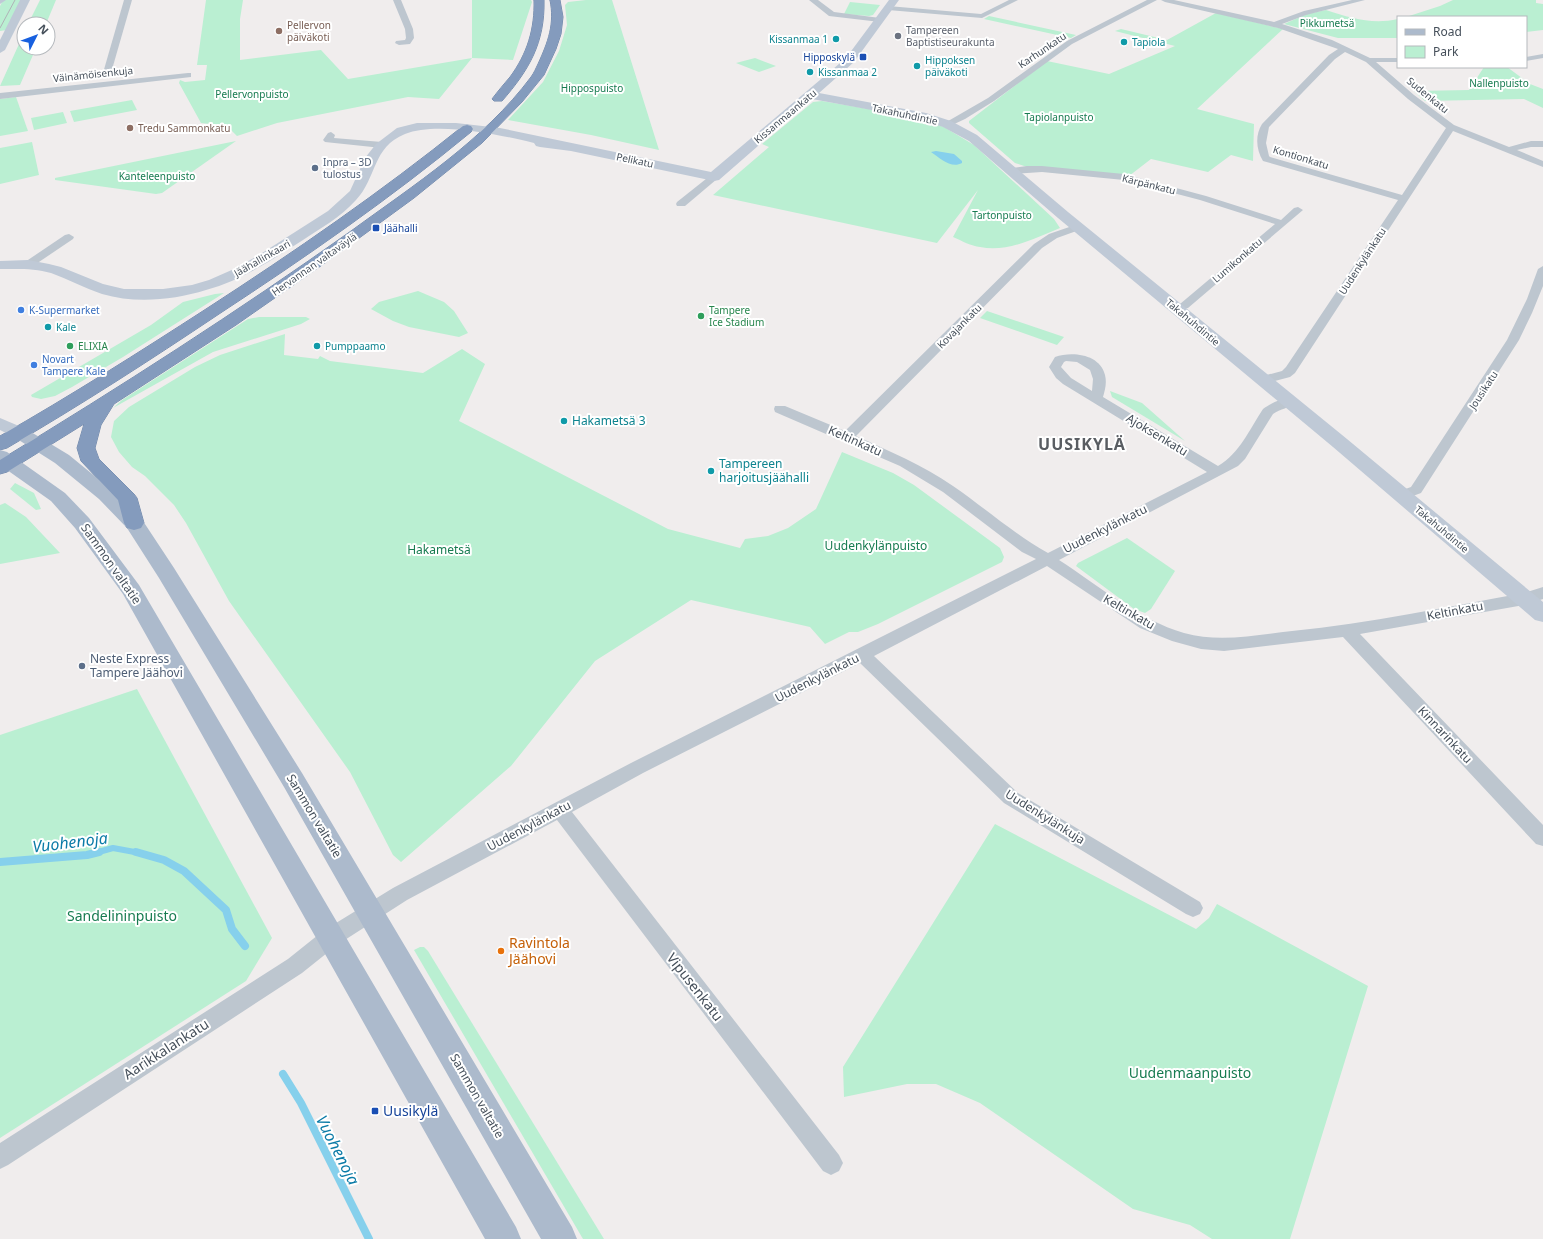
<svg xmlns="http://www.w3.org/2000/svg" width="1543" height="1239" font-family="'Noto Sans',sans-serif">
	<style>
		.green { fill: #baefd2 }
		.water { fill: #86d0ec }
		.lines { fill: none; stroke-linecap: round; stroke-linejoin: round }
		.stream-far1 { stroke: #86d0ec; stroke-width: 6 }
		.stream { stroke: #86d0ec; stroke-width: 8 }
		.highway-casing { stroke: #6f86a8; stroke-width: 1 }
		.street { fill: #bdc6cf; fill-rule: evenodd }
		.secondary { fill: #bfc9d6; fill-rule: evenodd }
		.primary { fill: #acbacc; fill-rule: evenodd }
		.highway { fill: #849bbd; fill-rule: evenodd }
		.tram { stroke: #afb2b7; stroke-width: 1 }
		.education-dot { fill: #8d6e63; stroke: #fff; stroke-width: 1.5 }
		.worship-dot { fill: #6b7280; stroke: #fff; stroke-width: 1.5 }
		.culture-dot { fill: #0f9aa8; stroke: #fff; stroke-width: 1.5 }
		.transit-dot { fill: #1a4fb4; stroke: #fff; stroke-width: 1.5 }
		.service-dot { fill: #5c6f8a; stroke: #fff; stroke-width: 1.5 }
		.shop-dot { fill: #3f7fe0; stroke: #fff; stroke-width: 1.5 }
		.leisure-dot { fill: #2e9e5b; stroke: #fff; stroke-width: 1.5 }
		.food-dot { fill: #e8710a; stroke: #fff; stroke-width: 1.5 }
		.labels { text-anchor: middle; stroke-width: 4; stroke-linejoin: round; paint-order: stroke }
		.far-park-label { font-size: 10px; fill: #167b50; stroke: #fff }
		.far-education-label { font-size: 10px; fill: #785e54; stroke: #fff; text-anchor: start }
		.far-worship-label { font-size: 10px; fill: #5b616d; stroke: #fff; text-anchor: start }
		.far-culture-label { font-size: 10px; fill: #0d838f; stroke: #fff; text-anchor: start }
		.far-street-label { font-size: 10px; fill: #454f5a; stroke: #fff }
		.far-transit-label { font-size: 10px; fill: #164399; stroke: #fff; text-anchor: end }
		.far-service-label { font-size: 10px; fill: #4e5e75; stroke: #fff; text-anchor: start }
		.far-shop-label { font-size: 10px; fill: #366cbe; stroke: #fff; text-anchor: start }
		.far-leisure-label { font-size: 10px; fill: #27864d; stroke: #fff; text-anchor: start }
		.culture-label { font-size: 12px; fill: #0d838f; stroke: #fff; text-anchor: start }
		.street-label { font-size: 12px; fill: #454f5a; stroke: #fff }
		.park-label { font-size: 12px; fill: #167b50; stroke: #fff }
		.service-label { font-size: 12px; fill: #4e5e75; stroke: #fff; text-anchor: start }
		.near-park-label { font-size: 14px; fill: #167b50; stroke: #fff }
		.near-food-label { font-size: 14px; fill: #c56008; stroke: #fff; text-anchor: start }
		.near-street-label { font-size: 14px; fill: #454f5a; stroke: #fff }
		.near-transit-label { font-size: 14px; fill: #164399; stroke: #fff; text-anchor: start }
		.district-label { font-size: 16px; font-weight: bold; letter-spacing: 1px; fill: #595d62; stroke: #fff }
		.near-water-label { font-size: 16px; font-style: italic; fill: #0b7ba7; stroke: #fff }
	</style>
	<rect width="100%" height="100%" fill="#f0eded"/>
	<g class="green">
		<polygon points="3,0 21,0 7,30 0,31 0,6"/>
		<polygon points="40,0 56,0 46,24 28,24"/>
		<polygon points="206,0 243,0 240,19 240,60 321,50 348,79 472,58 472,0 531,0 532,2 513,60 472,58 439,99 408,97 277,123 237,136 227,126 201,123 179,83 180,80 185,82 205,80 207,65 197,65"/>
		<polygon points="586,0 612,0 659,150 591,135 508,120 543,82 559,51 567,25 565,5 568,2"/>
		<polygon points="1453,0 1536,0 1536,3 1543,4 1543,30 1526,32 1526,17 1406,17 1440,6"/>
		<polygon points="850,2 880,5 873,15 869,16 844,14"/>
		<path d="M1326,10C1351,18 1372,25 1398,19V38H1338L1284,24L1307,14Z"/>
		<polygon points="1216,13 1283,29 1197,109 1254,124 1253,161 1231,155 1208,172 1151,159 1129,176 1027,167 1015,163 969,123 969,121 1047,61 1109,74 1175,46 1115,31 1121,29 1167,40"/>
		<polygon points="989,16 1076,35 1071,38 984,19"/>
		<polygon points="24,33 24,48 36,48 20,85 0,86"/>
		<polygon points="755,58 776,66 759,72 736,63"/>
		<polygon points="1484,67 1507,67 1530,84 1543,89 1543,108 1524,99 1425,101 1414,91 1469,90"/>
		<polygon points="16,97 28,131 0,136 0,99"/>
		<polygon points="132,100 137,110 74,122 70,111"/>
		<path d="M822,101L909,116L944,127L974,145L1054,219L1060,228C1035,238 1007,253 980,247C971,246 962,241 953,237L978,190L937,243L713,195L769,147L762,144L813,102Z"/>
		<polygon points="63,112 67,123 34,130 31,118"/>
		<polygon points="236,141 162,193 156,194 55,180 55,178"/>
		<polygon points="32,142 39,175 0,184 0,148"/>
		<polygon points="418,291 444,302 454,311 468,333 459,337 409,327 393,321 371,309 379,302"/>
		<polygon points="224,293 123,357 72,387 55,396 41,399 32,397 31,395 151,325 183,302 215,294"/>
		<polygon points="987,311 1064,337 1057,345 980,318"/>
		<polygon points="259,317 306,317 310,319 301,324 213,352 113,408 122,400 248,319"/>
		<polygon points="285,334 284,355 318,359 320,356 330,361 423,373 462,349 485,364 459,421 668,529 740,548 745,539 768,536 788,528 816,509 842,452 893,473 914,485 1000,548 1004,557 1002,562 878,624 858,632 849,632 825,644 810,627 691,600 595,661 511,766 401,862 393,855 350,772 229,601 186,523 174,505 145,476 132,467 119,452 111,437 114,421 129,407 195,367 220,355"/>
		<polygon points="1110,391 1142,403 1185,441 1112,397"/>
		<polygon points="15,483 34,493 41,509 36,510 10,489"/>
		<polygon points="5,503 26,517 60,553 0,564 0,505"/>
		<polygon points="1127,538 1175,571 1151,609 1145,613 1134,609 1076,566 1078,563"/>
		<polygon points="137,689 272,938 246,981 0,1138 0,735"/>
		<polygon points="995,824 1196,929 1209,918 1217,904 1368,986 1290,1239 1212,1239 1190,1225 1133,1209 980,1103 936,1084 907,1084 844,1097 843,1067"/>
		<polygon points="420,947 424,947 428,951 604,1239 583,1239 414,950"/>
	</g>
	<path class="water" d="M936,151L954,154L962,161V163C951,169 940,158 931,152Z"/>
	<g class="lines">
		<polyline class="stream-far1" points="95,853 113,848 140,853"/>
		<g class="stream">
			<polyline points="136,852 164,860 184,871 226,910 232,929 245,946"/>
			<polyline points="0,862 87,855 99,852"/>
			<polyline points="283,1074 301,1103 369,1239"/>
		</g>
		<g class="highway-casing">
			<g id="highway">
				<path d="M534,0H544C545,43 529,70 502,101H494L492,99C498,91 504,84 510,77C527,54 535,29 534,0Z"/>
				<path d="M550,0H560L563,17L561,34L556,49L544,75L522,102L482,143L414,198L325,263L236,325L114,404L101,425L95,448L99,459L134,494L137,498L144,523L141,528L134,530L127,528L124,523L118,500L81,461L77,448L84,424L7,472L0,474V460C120,387 237,312 351,231C414,185 484,140 531,77C534,73 536,68 538,64C548,42 555,24 550,0Z"/>
				<path d="M467,125L471,126L473,129L471,132C391,198 306,257 219,314C149,361 79,406 7,448L0,450V436C70,396 138,353 206,309C294,252 381,192 463,126Z"/>
			</g>
		</g>
		<g class="street">
			<polygon points="124,0 132,0 111,73 107,75 104,75 103,73"/>
			<polygon points="393,0 401,0 413,29 414,38 410,44 399,45 395,43 396,41 405,40 406,38 405,29"/>
			<polygon points="809,0 818,0 834,12 880,18 884,20 880,22 829,16"/>
			<polygon points="1009,0 1018,0 982,18 888,10 884,8 888,6 981,14"/>
			<polygon points="1147,0 1157,0 1072,44 994,101 965,119 950,126 947,127 943,124 988,98 1067,41"/>
			<path d="M1161,0H1174L1274,22L1304,11L1352,0H1365L1306,15L1282,24L1332,40L1370,58H1398V62H1376L1414,95L1454,125L1509,147L1531,141H1543V147H1531L1517,150L1543,161V167L1453,131L1295,373L1290,377L1263,384L1259,383L1257,380L1259,377L1282,371L1286,367L1398,200L1263,161C1256,150 1255,135 1262,124L1329,55L1338,49L1278,28L1165,2ZM1345,52L1366,62L1408,99L1446,128L1402,195L1270,157L1269,156L1266,143L1269,127L1335,59Z"/>
			<polygon points="1543,54 1543,58 1526,61 1526,57"/>
			<polygon points="188,73 191,73 191,77 0,99 0,93"/>
			<polygon points="331,132 335,135 334,138 382,142 387,145 382,148 325,142 323,140 328,133"/>
			<polygon points="1027,166 1042,166 1124,174 1206,196 1281,220 1294,208 1298,207 1303,210 1188,308 1176,311 1172,310 1170,308 1172,306 1180,304 1275,224 1200,200 1124,180 1042,172 1012,174 1007,171 1012,168"/>
			<polygon points="714,174 717,175 719,177 717,179 685,206 677,206 676,204 677,202 711,175"/>
			<path d="M1078,224L1083,227L1082,229L1057,238L1042,248L856,436C889,451 923,465 953,486C985,508 1014,534 1048,553L1207,472L1063,384L1056,378L1049,367L1055,357C1072,351 1100,354 1105,375C1107,383 1105,390 1103,397L1218,466C1240,453 1249,430 1263,409C1271,403 1284,397 1294,399L1295,402C1290,408 1280,409 1273,414L1245,459L1238,466L1059,560C1098,585 1139,620 1184,633C1220,643 1255,635 1292,631C1370,623 1447,607 1524,593L1543,587V599L1524,605L1360,634L1543,825V846L1536,844L1343,637L1224,651L1201,649L1172,641L1140,628L1047,566L874,656L1018,793L1200,902L1203,908L1200,914L1193,917L1186,914L1004,803L860,663L643,773L572,812L839,1155L843,1163L839,1171L831,1175L823,1171L557,820L407,900L337,945L302,973L8,1165L0,1169V1143L288,959L323,931L393,888L631,763L1036,559L1022,552L943,492L900,466L775,412L774,409L775,406H785L845,431L1034,244L1049,234ZM1066,361L1077,362L1090,370L1093,379L1092,391L1071,378L1061,367L1064,362Z"/>
			<polygon points="69,234 74,237 73,239 33,266 25,266 24,264 25,262 65,235"/>
			<polygon points="1543,266 1543,286 1532,313 1519,340 1421,493 1402,500 1397,498 1395,495 1397,492 1411,487 1507,340 1527,299 1538,269"/>
		</g>
		<g class="secondary">
			<polygon points="0,0 6,0 0,4"/>
			<polygon points="20,0 30,0 5,50 0,53 0,40"/>
			<path d="M889,0H899L854,62L819,93L926,113L951,121L977,135L1068,212L1347,439L1543,602V622L1535,620L1333,447L1058,218L969,141L943,127L920,119L812,99L719,180L714,181L571,151L540,147L536,146L534,143C501,135 437,121 405,134C372,147 377,178 356,200C341,217 321,228 303,240C272,260 242,280 206,290C173,300 136,304 102,294C84,288 68,279 51,273C35,268 17,269 0,269V261L28,260L49,264L61,267L103,284L124,289H163L192,285L209,280L234,269L259,255L328,211L350,191L365,158L376,144L397,128L417,123H456L500,128L711,172L846,58Z"/>
			<polygon points="0,418 26,429 29,433 26,437 20,438 14,437 0,430"/>
		</g>
		<g class="primary">
			<polygon points="20,428 26,429 69,455 113,491 141,518 174,568 302,773 572,1227 577,1239 541,1239 284,787 159,578 127,528 99,499 55,463 14,437 11,433 14,429"/>
			<polygon points="0,450 7,452 65,493 89,518 139,585 516,1227 521,1239 485,1239 123,594 75,528 51,501 0,465"/>
		</g>
		<use href="#highway" class="highway"/>
		<polyline class="tram" points="0,28 15,0"/>
	</g>
	<g class="education-dot">
		<circle cx="279" cy="31" r="4"/>
		<circle cx="130" cy="128" r="4"/>
	</g>
	<circle class="worship-dot" cx="898" cy="36" r="4"/>
	<g class="culture-dot">
		<circle cx="836" cy="39" r="4"/>
		<circle cx="1124" cy="42" r="4"/>
		<circle cx="917" cy="66" r="4"/>
		<circle cx="810" cy="72" r="4"/>
		<circle cx="48" cy="327" r="4"/>
		<circle cx="317" cy="346" r="4"/>
		<circle cx="564" cy="421" r="4"/>
		<circle cx="711" cy="471" r="4"/>
	</g>
	<g class="transit-dot">
		<rect x="859" y="53" width="8" height="8" rx="2"/>
		<rect x="372" y="224" width="8" height="8" rx="2"/>
		<rect x="371" y="1107" width="8" height="8" rx="2"/>
	</g>
	<g class="service-dot">
		<circle cx="315" cy="168" r="4"/>
		<circle cx="82" cy="666" r="4"/>
	</g>
	<g class="shop-dot">
		<circle cx="21" cy="310" r="4"/>
		<circle cx="34" cy="365" r="4"/>
	</g>
	<g class="leisure-dot">
		<circle cx="701" cy="316" r="4"/>
		<circle cx="70" cy="346" r="4"/>
	</g>
	<circle class="food-dot" cx="501" cy="951" r="4"/>
	<g class="labels">
		<g class="far-park-label">
			<text x="1327" y="27">Pikkumetsä</text>
			<text x="1499" y="87">Nallenpuisto</text>
			<text x="592" y="92">Hippospuisto</text>
			<text x="252" y="98">Pellervonpuisto</text>
			<text x="1059" y="121">Tapiolanpuisto</text>
			<text x="157" y="180">Kanteleenpuisto</text>
			<text x="1002" y="219">Tartonpuisto</text>
		</g>
		<g class="far-education-label">
			<text x="287" y="29">Pellervon<tspan x="287" dy="12">päiväkoti</tspan></text>
			<text x="138" y="132">Tredu Sammonkatu</text>
		</g>
		<g class="far-worship-label">
			<text x="906" y="34">Tampereen<tspan x="906" dy="12">Baptistiseurakunta</tspan></text>
		</g>
		<g class="far-culture-label">
			<text x="828" y="43" text-anchor="end">Kissanmaa 1</text>
			<text x="1132" y="46">Tapiola</text>
			<text x="925" y="64">Hippoksen<tspan x="925" dy="12">päiväkoti</tspan></text>
			<text x="818" y="76">Kissanmaa 2</text>
			<text x="56" y="331">Kale</text>
			<text x="325" y="350">Pumppaamo</text>
		</g>
		<g class="far-street-label">
			<text transform="translate(1042 50) rotate(-34)" y="4">Karhunkatu</text>
			<text transform="translate(93 74) rotate(-6)" y="4">Väinämöisenkuja</text>
			<text transform="translate(1428 95) rotate(39)" y="4">Sudenkatu</text>
			<text transform="translate(905 114) rotate(12)" y="4">Takahuhdintie</text>
			<text transform="translate(785 116) rotate(-40)" y="4">Kissanmaankatu</text>
			<text transform="translate(1301 157) rotate(17)" y="4">Kontionkatu</text>
			<text transform="translate(635 160) rotate(12)" y="4">Pelikatu</text>
			<text transform="translate(1149 184) rotate(14)" y="4">Kärpänkatu</text>
			<text transform="translate(262 258) rotate(-30)" y="4">Jäähallinkaari</text>
			<text transform="translate(1237 260) rotate(-41)" y="4">Lumikonkatu</text>
			<text transform="translate(1362 261) rotate(-57)" y="4">Uudenkylänkatu</text>
			<text transform="translate(314 264) rotate(-35)" y="4">Hervannan valtaväylä</text>
			<text transform="translate(1193 322) rotate(40)" y="4">Takahuhdintie</text>
			<text transform="translate(959 326) rotate(-45)" y="4">Kovajankatu</text>
			<text transform="translate(1483 390) rotate(-57)" y="4">Jousikatu</text>
			<text transform="translate(1442 529) rotate(40)" y="4">Takahuhdintie</text>
		</g>
		<g class="far-transit-label">
			<text x="855" y="61">Hipposkylä</text>
			<text x="384" y="232" text-anchor="start">Jäähalli</text>
		</g>
		<g class="far-service-label">
			<text x="323" y="166">Inpra – 3D<tspan x="323" dy="12">tulostus</tspan></text>
		</g>
		<g class="far-shop-label">
			<text x="29" y="314">K-Supermarket</text>
			<text x="42" y="363">Novart<tspan x="42" dy="12">Tampere Kale</tspan></text>
		</g>
		<g class="far-leisure-label">
			<text x="709" y="314">Tampere<tspan x="709" dy="12">Ice Stadium</tspan></text>
			<text x="78" y="350">ELIXIA</text>
		</g>
		<g class="culture-label">
			<text x="572" y="425">Hakametsä 3</text>
			<text x="719" y="468">Tampereen<tspan x="719" dy="14">harjoitusjäähalli</tspan></text>
		</g>
		<g class="street-label">
			<text transform="translate(1157 435) rotate(31)" y="4">Ajoksenkatu</text>
			<text transform="translate(855 441) rotate(24)" y="4">Keltinkatu</text>
			<text transform="translate(1105 529) rotate(-27)" y="4">Uudenkylänkatu</text>
			<text transform="translate(111 564) rotate(55)" y="4">Sammon valtatie</text>
			<text transform="translate(1455 611) rotate(-11)" y="4">Keltinkatu</text>
			<text transform="translate(1129 612) rotate(30)" y="4">Keltinkatu</text>
			<text transform="translate(817 678) rotate(-27)" y="4">Uudenkylänkatu</text>
			<text transform="translate(1445 735) rotate(47)" y="4">Kinnarinkatu</text>
			<text transform="translate(314 816) rotate(59)" y="4">Sammon valtatie</text>
			<text transform="translate(1045 817) rotate(32)" y="4">Uudenkylänkuja</text>
			<text transform="translate(529 826) rotate(-28)" y="4">Uudenkylänkatu</text>
			<text transform="translate(477 1096) rotate(60)" y="4">Sammon valtatie</text>
		</g>
		<g class="park-label">
			<text x="876" y="550">Uudenkylänpuisto</text>
			<text x="439" y="554">Hakametsä</text>
		</g>
		<g class="service-label">
			<text x="90" y="663">Neste Express<tspan x="90" dy="14">Tampere Jäähovi</tspan></text>
		</g>
		<g class="near-park-label">
			<text x="122" y="921">Sandelininpuisto</text>
			<text x="1190" y="1078">Uudenmaanpuisto</text>
		</g>
		<g class="near-food-label">
			<text x="509" y="948">Ravintola<tspan x="509" dy="16">Jäähovi</tspan></text>
		</g>
		<g class="near-street-label">
			<text transform="translate(695 987) rotate(52)" y="5">Vipusenkatu</text>
			<text transform="translate(166 1049) rotate(-33)" y="5">Aarikkalankatu</text>
		</g>
		<g class="near-transit-label">
			<text x="383" y="1116">Uusikylä</text>
		</g>
		<g class="district-label">
			<text x="1082" y="450">UUSIKYLÄ</text>
		</g>
		<g class="near-water-label">
			<text transform="translate(70 842) rotate(-7)" y="6">Vuohenoja</text>
			<text transform="translate(338 1150) rotate(63)" y="6">Vuohenoja</text>
		</g>
	</g>
	<rect x="1397" y="16" width="130" height="52" fill="#ffffff" stroke="#b5b9bd"/>
	<rect x="1405" y="29" width="20" height="6" fill="#acbacc" stroke="#b5b9bd"/>
	<text x="1433" y="36" font-size="12" fill="#454f5a">Road</text>
	<rect x="1405" y="46" width="20" height="12" fill="#baefd2" stroke="#b5b9bd"/>
	<text x="1433" y="56" font-size="12" fill="#454f5a">Park</text>
	<g transform="translate(36 36) rotate(48)"><circle r="19" fill="#ffffff" stroke="#b5b9bd"/>
	<path d="M0-3L7 15L0 10L-7 15Z" fill="#1860df"/>
	<text y="-6" font-size="11" font-weight="bold" text-anchor="middle" fill="#454f5a">N</text>
	</g>
</svg>
